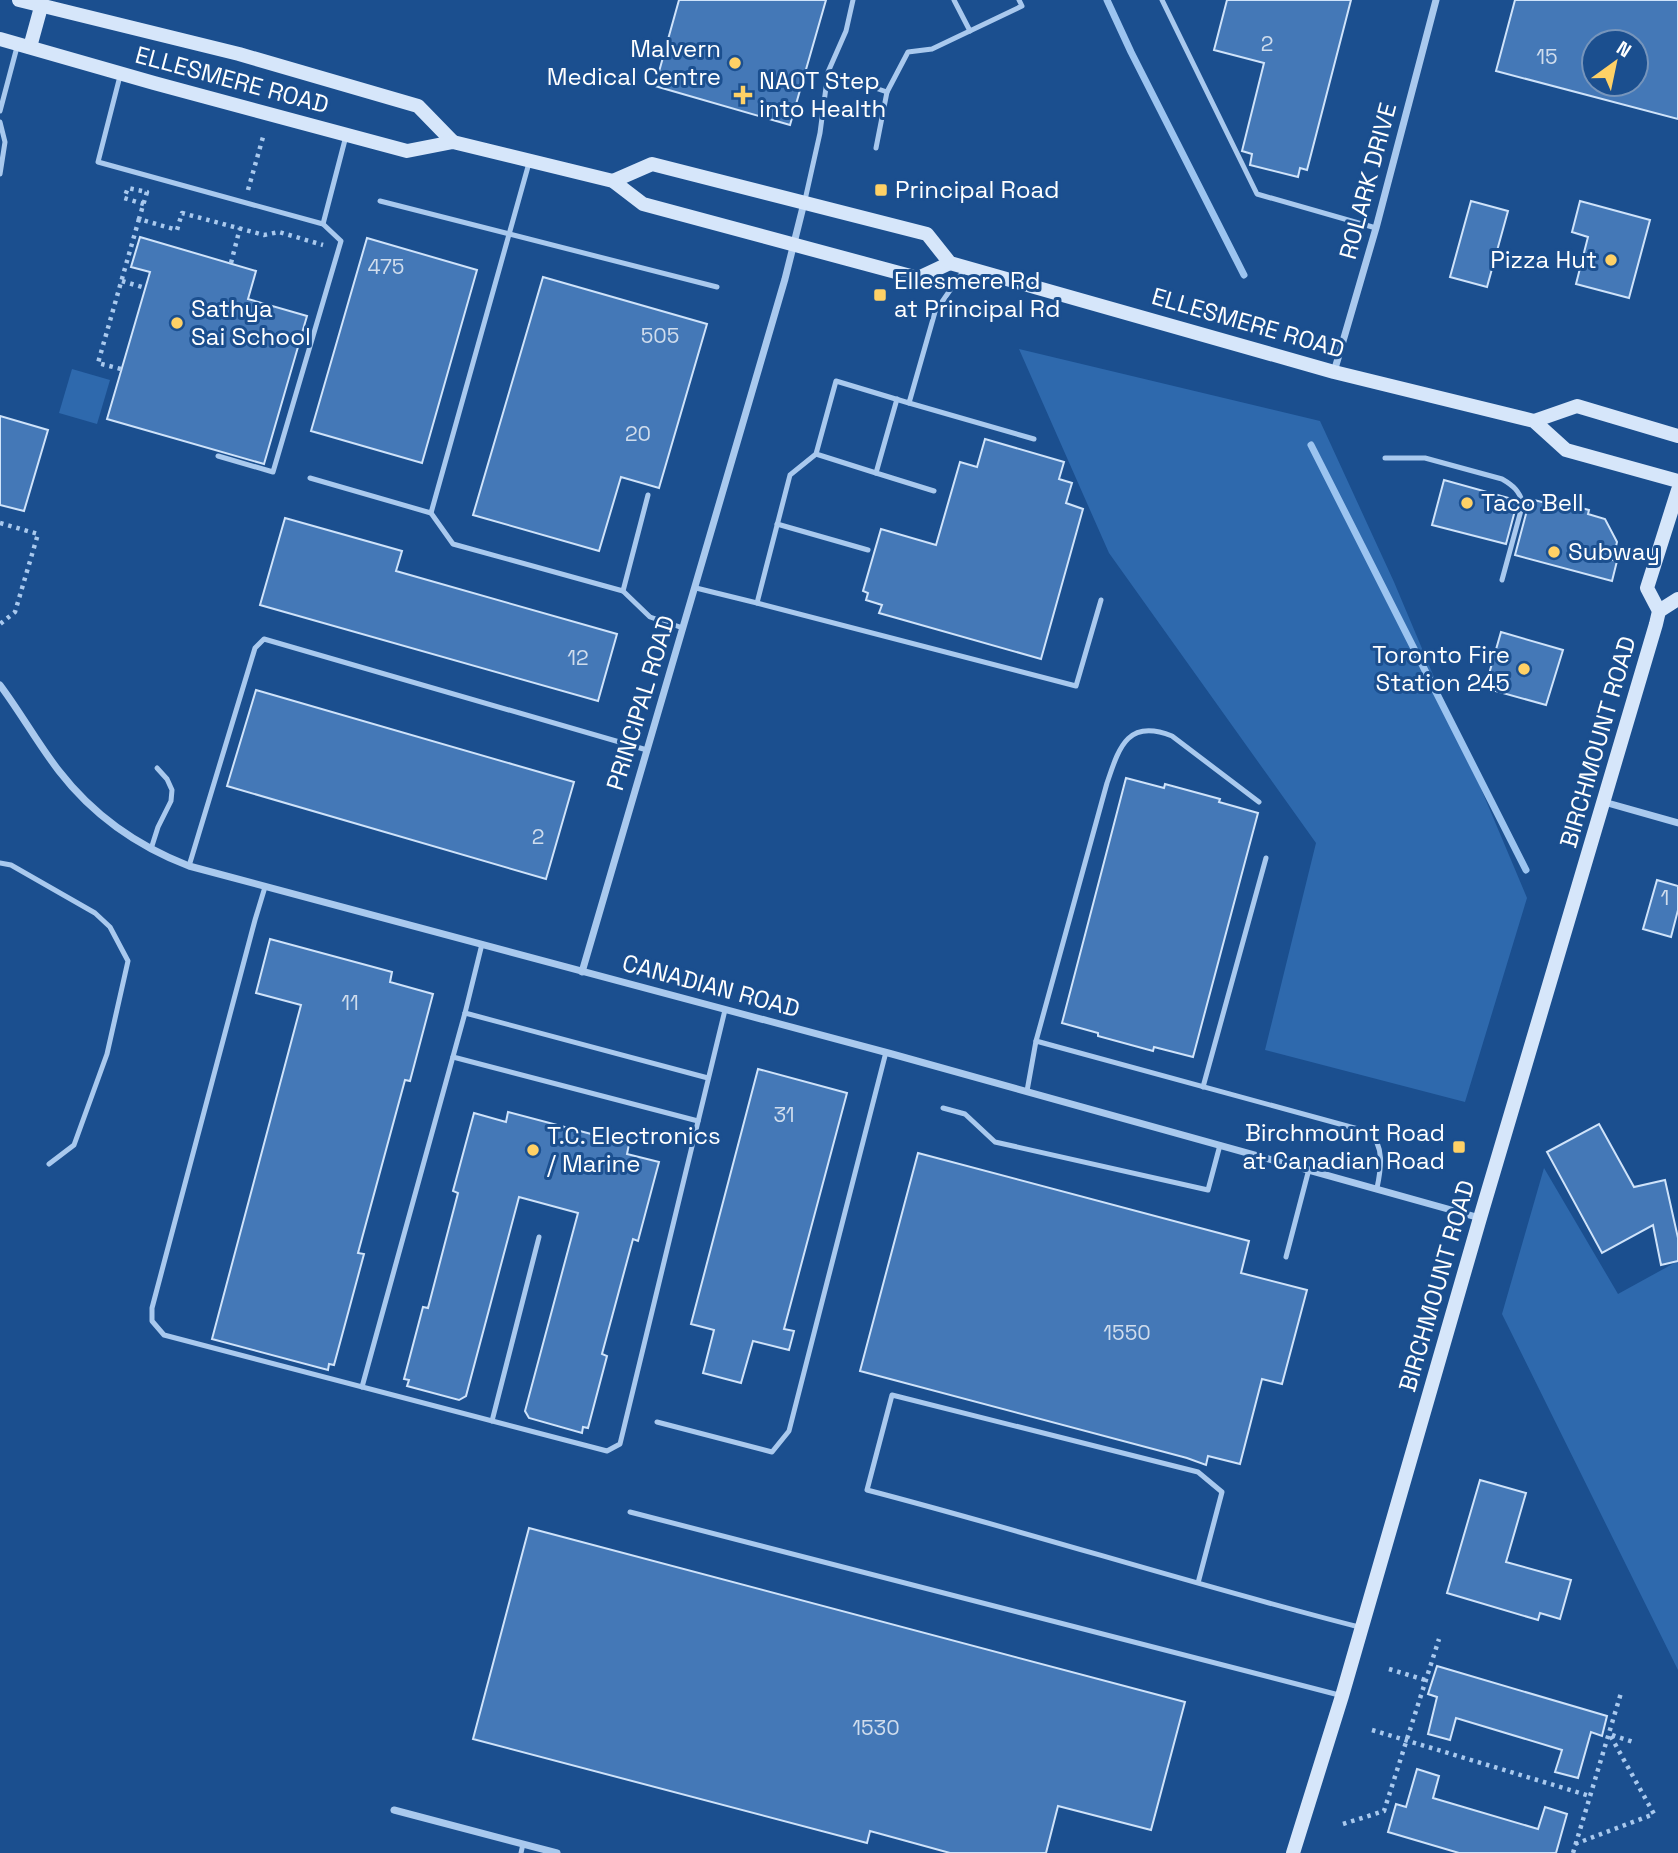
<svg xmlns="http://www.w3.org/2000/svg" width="1678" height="1853" font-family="'Space Grotesk',sans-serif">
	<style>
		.green { fill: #2e69ad }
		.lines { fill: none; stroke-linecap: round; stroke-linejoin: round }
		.stream { stroke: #9cc4f0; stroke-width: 7 }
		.building { fill: #4478b7; stroke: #cfe3fa; stroke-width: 2; fill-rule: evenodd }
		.path { stroke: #a9c9ee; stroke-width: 4.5; stroke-dasharray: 3.5 5; stroke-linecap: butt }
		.service { stroke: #a9c9ee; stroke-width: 5 }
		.minor { stroke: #a9c9ee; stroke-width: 7 }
		.secondary { stroke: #d6e6fa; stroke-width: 14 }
		.poi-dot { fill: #ffd166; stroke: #1b4f8f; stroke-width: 2.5 }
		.labels { text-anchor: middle; stroke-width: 6; stroke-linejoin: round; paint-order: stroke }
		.number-label { font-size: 21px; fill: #d0dded }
		.poi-label { font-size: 24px; fill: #fff; stroke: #1b4f8f; text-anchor: start }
		.street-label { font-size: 24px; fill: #fff; stroke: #1b4f8f }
	</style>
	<rect width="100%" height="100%" fill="#1b4f8f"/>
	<g class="green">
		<polygon points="1019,349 1320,421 1394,582 1527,898 1465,1102 1265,1050 1316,843 1109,553"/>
		<polygon points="72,369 110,380 97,424 59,413"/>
		<polygon points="1544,1168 1618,1294 1678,1261 1678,1670 1502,1314"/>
	</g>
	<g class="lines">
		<g class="stream">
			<polyline points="1107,0 1131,52 1244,275"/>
			<polyline points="1311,445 1526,870"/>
		</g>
	</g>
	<g class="building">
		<polygon points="679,0 826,0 790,125 655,86"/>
		<polygon points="1227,0 1351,0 1307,170 1300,168 1298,177 1250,165 1252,154 1242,151 1264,63 1214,50"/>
		<path d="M1515,0H1678V119L1496,71ZM1594,42H1636V84H1594Z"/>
		<polygon points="1471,201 1508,211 1487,287 1450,277"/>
		<polygon points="1580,201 1650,220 1629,298 1576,284 1588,237 1572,232"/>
		<polygon points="140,237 256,271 248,299 307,316 264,464 107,419 150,272 131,267"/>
		<polygon points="367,238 477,270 422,463 311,431"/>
		<polygon points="543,277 707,324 659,488 621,477 599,551 473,515"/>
		<polygon points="0,416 48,430 24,511 0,505"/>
		<polygon points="985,439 1064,462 1059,479 1072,483 1066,503 1083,509 1041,659 879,613 882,605 866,600 868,593 863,591 881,529 936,545 960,462 977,467"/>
		<polygon points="1444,480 1516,500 1517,503 1506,544 1432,525"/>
		<polygon points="1530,499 1558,506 1559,502 1589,510 1588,514 1605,519 1617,542 1613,560 1617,561 1612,581 1515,555"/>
		<polygon points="285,518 402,551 396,571 617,634 598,701 260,605"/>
		<polygon points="1501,632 1563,650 1546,705 1485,688"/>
		<polygon points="256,690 574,782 546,879 227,786"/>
		<polygon points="1126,778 1164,788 1165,784 1220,799 1219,802 1258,813 1193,1057 1154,1047 1153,1051 1098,1036 1098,1033 1062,1023"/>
		<polygon points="1657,880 1678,886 1678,910 1671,937 1643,929"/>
		<polygon points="270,939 392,972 390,982 433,994 410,1081 405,1080 358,1253 364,1254 334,1365 329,1364 328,1370 212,1339 301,1005 256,993"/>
		<polygon points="758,1069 847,1093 784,1329 794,1331 789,1350 753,1341 741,1383 703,1373 714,1330 691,1324"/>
		<polygon points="508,1112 629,1144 627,1154 659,1162 638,1241 633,1239 602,1354 607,1356 588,1428 583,1427 582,1433 529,1418 525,1411 578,1213 519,1197 466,1396 459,1400 407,1386 409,1380 404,1379 423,1307 428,1308 458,1193 453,1191 474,1113 506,1122"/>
		<polygon points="1599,1124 1634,1187 1665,1180 1678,1238 1678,1261 1661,1265 1653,1225 1602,1253 1547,1152"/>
		<polygon points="918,1153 1249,1241 1241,1273 1307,1290 1282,1384 1262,1379 1240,1464 1208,1456 1206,1465 1187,1458 860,1371"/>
		<polygon points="1480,1480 1526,1493 1506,1562 1571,1580 1560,1619 1540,1613 1538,1620 1447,1593"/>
		<polygon points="529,1528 1185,1702 1151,1830 1058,1806 1046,1853 950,1853 870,1831 867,1843 473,1739"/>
		<polygon points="1437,1666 1607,1716 1602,1736 1591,1732 1578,1778 1555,1772 1562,1750 1456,1718 1450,1740 1428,1734 1437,1697 1428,1694"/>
		<polygon points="1417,1769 1439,1776 1433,1798 1538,1829 1545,1807 1567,1814 1556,1853 1459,1853 1388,1832 1396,1804 1406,1807"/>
	</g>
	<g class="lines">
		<g class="path">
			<polyline points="248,190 263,137"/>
			<polyline points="144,204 124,198 128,188 147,192 139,219 177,230 182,213 264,235 279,232 323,245"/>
			<polyline points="231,263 240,228"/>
			<polyline points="122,281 145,288"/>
			<polyline points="121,369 98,363 139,219"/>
			<polyline points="0,523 38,534 15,612 0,624"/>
			<polyline points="1389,1669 1425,1680"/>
			<polyline points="1372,1730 1590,1796"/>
			<polyline points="1612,1735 1633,1742"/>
			<polyline points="1343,1824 1384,1811 1439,1639"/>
			<polyline points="1575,1844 1654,1814 1610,1735"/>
			<polyline points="1573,1853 1621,1693"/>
		</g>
		<g class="service">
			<polyline points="954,0 970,31"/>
			<polyline points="1162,0 1257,194 1376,228"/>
			<polyline points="828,72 846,31 853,0"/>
			<polyline points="120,76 98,162 323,224 341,241 273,472 218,456"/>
			<polyline points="0,111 17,47"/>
			<polyline points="0,122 5,142 0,174"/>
			<polyline points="876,148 887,92"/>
			<polyline points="805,200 820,133 828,72 887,92 908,52 932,49 1022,6 1019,0"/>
			<polyline points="380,201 717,287"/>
			<polyline points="323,224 346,136"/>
			<polyline points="964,270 935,312 909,403 836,381 816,454 790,475 757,603 1076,686 1101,600"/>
			<polyline points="909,403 1034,439"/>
			<polyline points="816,454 876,473 897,399"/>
			<path d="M1385,458H1425L1502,479C1514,486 1519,491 1523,503L1502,580"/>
			<polyline points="876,473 934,491"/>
			<polyline points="310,478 431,513 529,163"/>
			<polyline points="431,513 453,544 623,591 648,495"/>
			<polyline points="777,524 868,550"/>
			<polyline points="696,588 757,603"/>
			<polyline points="623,591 650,617 683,628"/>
			<polyline points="151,849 158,827 171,801 172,790 167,779 157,768"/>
			<polyline points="0,863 11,865 95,913 110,927 128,961 107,1054 74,1145 49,1164"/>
			<polyline points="189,866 255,648 264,639 647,750"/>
			<polyline points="265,887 255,920 152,1308 152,1321 164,1335 607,1451 620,1444 725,1010"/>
			<polyline points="465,1013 708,1078"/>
			<path d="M1036,1041L1107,783C1119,748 1127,718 1172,736L1259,802"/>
			<polyline points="453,1057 698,1121"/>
			<polyline points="1203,1087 1266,858"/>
			<path d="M1027,1091L1036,1041L1369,1132C1385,1146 1381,1169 1377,1188"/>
			<polyline points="943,1108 965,1114 995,1142 1208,1190 1220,1145"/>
			<polyline points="1286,1257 1309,1169"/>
			<polyline points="362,1387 465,1013 482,944"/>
			<polyline points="492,1421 539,1237"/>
			<polyline points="657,1422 772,1452 789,1431 886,1052"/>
			<polyline points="630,1512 1339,1695"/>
			<path d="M1198,1583L1222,1492L1198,1472L892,1395L867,1490C1032,1533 1194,1585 1359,1627"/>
			<polyline points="521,1853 523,1844"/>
		</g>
		<g class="minor">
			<polyline points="1334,372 1376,228 1436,0"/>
			<path d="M0,685C21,713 38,744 59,771C93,815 137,846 189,866L892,1054L1480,1218"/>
			<polyline points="1604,802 1678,823"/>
			<polyline points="582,972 785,279 804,203"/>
			<polyline points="394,1810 557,1853"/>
		</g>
		<g class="secondary">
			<polyline points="19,0 239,54 418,106 453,142"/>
			<polyline points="0,39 154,83 407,151 453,142 613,181 643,204 918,278 950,263"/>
			<polyline points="30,47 41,7"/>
			<polyline points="613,181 652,164 927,234 950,263 1334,372 1534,421 1566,450 1678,481"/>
			<polyline points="1534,421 1577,406 1678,436"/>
			<polyline points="1659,611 1678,599"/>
			<polyline points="1293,1853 1342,1696 1480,1218 1656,624 1659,611 1647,588 1678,490"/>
		</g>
	</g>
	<g class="poi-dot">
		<circle cx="735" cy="63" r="7"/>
		<path d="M739.5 84.5h7v7h7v7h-7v7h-7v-7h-7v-7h7z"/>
		<rect x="874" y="183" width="14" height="14" rx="3.5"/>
		<circle cx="1611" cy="260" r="7"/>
		<rect x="873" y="288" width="14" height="14" rx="3.5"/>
		<circle cx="177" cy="323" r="7"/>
		<circle cx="1467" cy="503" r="7"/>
		<circle cx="1554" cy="552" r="7"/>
		<circle cx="1524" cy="669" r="7"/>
		<rect x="1452" y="1140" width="14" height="14" rx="3.5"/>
		<circle cx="533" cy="1150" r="7"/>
	</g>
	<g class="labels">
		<g class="number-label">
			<text x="1267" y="51">2</text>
			<text x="1547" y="64">15</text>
			<text x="386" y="274">475</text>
			<text x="660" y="343">505</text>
			<text x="638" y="441">20</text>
			<text x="578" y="665">12</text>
			<text x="538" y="844">2</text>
			<text x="1665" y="905">1</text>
			<text x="350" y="1010">11</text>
			<text x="784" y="1122">31</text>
			<text x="1127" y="1340">1550</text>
			<text x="876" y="1735">1530</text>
		</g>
		<g class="poi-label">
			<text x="721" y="57" text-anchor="end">Malvern<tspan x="721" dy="28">Medical Centre</tspan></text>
			<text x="759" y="89">NAOT Step<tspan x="759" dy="28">into Health</tspan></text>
			<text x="895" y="198">Principal Road</text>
			<text x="1597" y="268" text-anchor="end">Pizza Hut</text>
			<text x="894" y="289">Ellesmere Rd<tspan x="894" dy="28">at Principal Rd</tspan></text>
			<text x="191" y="317">Sathya<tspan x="191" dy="28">Sai School</tspan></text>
			<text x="1481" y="511">Taco Bell</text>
			<text x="1568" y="560">Subway</text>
			<text x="1510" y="663" text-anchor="end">Toronto Fire<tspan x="1510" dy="28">Station 245</tspan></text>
			<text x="1445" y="1141" text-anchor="end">Birchmount Road<tspan x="1445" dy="28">at Canadian Road</tspan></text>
			<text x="547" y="1144">T.C. Electronics<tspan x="547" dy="28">/ Marine</tspan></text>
		</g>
		<g class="street-label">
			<text transform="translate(232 80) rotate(15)" y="8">ELLESMERE ROAD</text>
			<text transform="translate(1368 181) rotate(-75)" y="8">ROLARK DRIVE</text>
			<text transform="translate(1248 323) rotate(16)" y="8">ELLESMERE ROAD</text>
			<text transform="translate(641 703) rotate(-73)" y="8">PRINCIPAL ROAD</text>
			<text transform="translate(1598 742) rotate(-74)" y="8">BIRCHMOUNT ROAD</text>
			<text transform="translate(711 986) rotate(15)" y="8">CANADIAN ROAD</text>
			<text transform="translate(1437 1286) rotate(-74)" y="8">BIRCHMOUNT ROAD</text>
		</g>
	</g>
	<g transform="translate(1615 63) rotate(33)"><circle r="33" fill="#1b4f8f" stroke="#7695bc" stroke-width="2"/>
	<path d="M0-5L12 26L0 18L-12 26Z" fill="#ffd166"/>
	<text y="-10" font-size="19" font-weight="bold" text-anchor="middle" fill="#ffffff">N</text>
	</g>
</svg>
